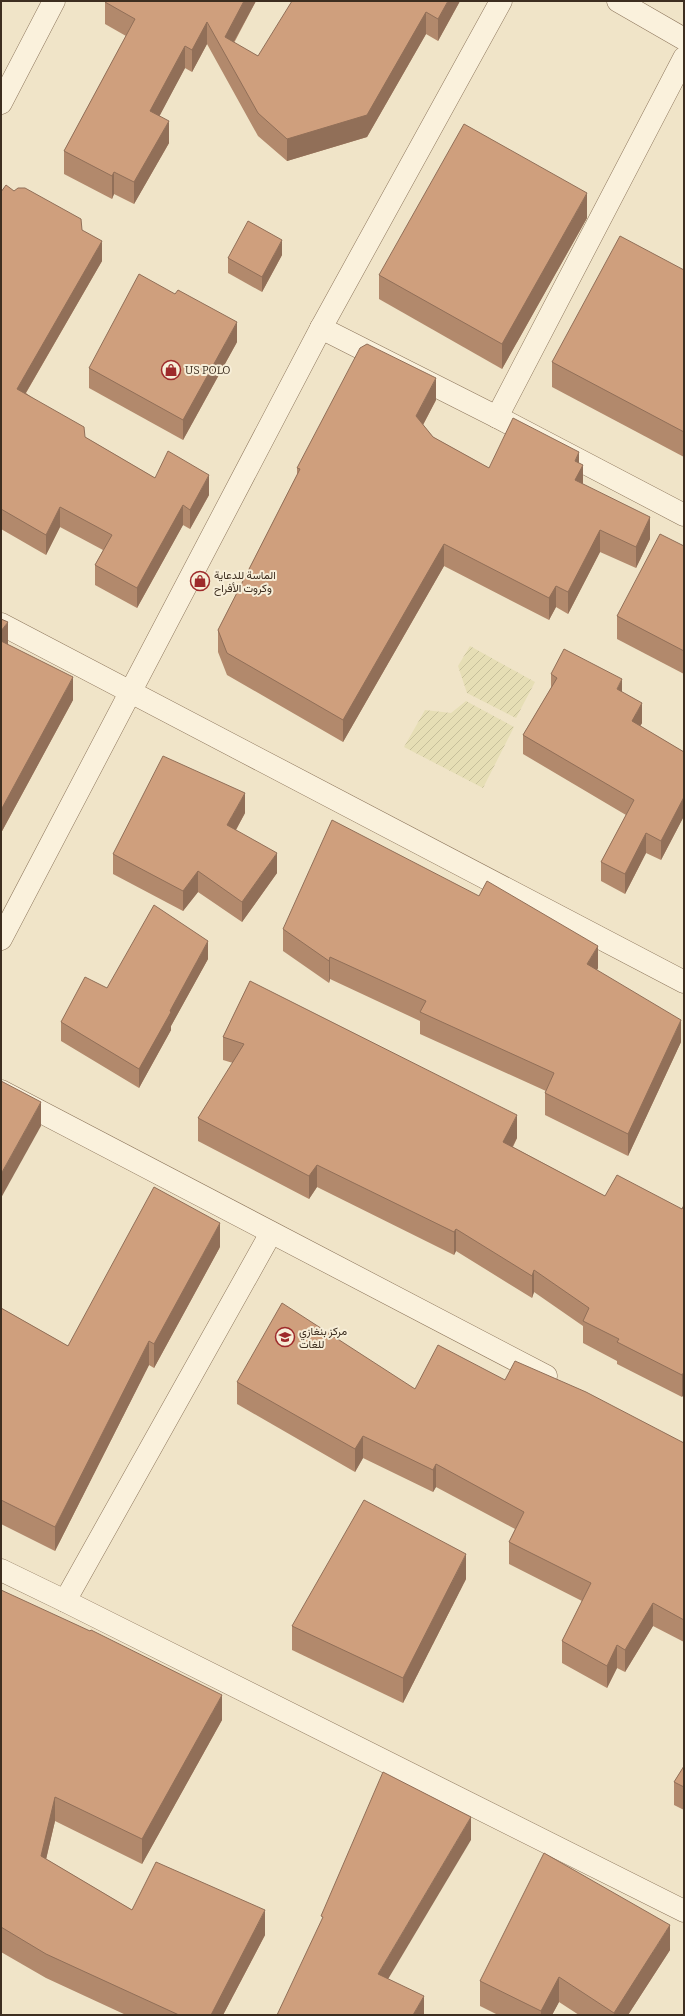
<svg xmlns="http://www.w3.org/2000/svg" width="685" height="2016" font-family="Bitter,Vazirmatn,serif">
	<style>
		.farmland { fill: url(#farmland-furrows) }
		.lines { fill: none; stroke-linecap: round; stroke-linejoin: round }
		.street-casing { stroke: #8d765c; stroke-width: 23 }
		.street { stroke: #faf1dc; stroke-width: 22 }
		.wall { fill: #b2896c }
		.shaded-wall { fill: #916f58 }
		.building { fill: #cf9f7d; stroke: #916f58 }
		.labels { text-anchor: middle; stroke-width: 4; stroke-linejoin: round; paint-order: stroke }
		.poi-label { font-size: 11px; fill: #3d2e20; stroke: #f7eed8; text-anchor: start }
	</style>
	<defs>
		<pattern id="farmland-furrows" width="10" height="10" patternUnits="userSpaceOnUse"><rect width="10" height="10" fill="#e6deb5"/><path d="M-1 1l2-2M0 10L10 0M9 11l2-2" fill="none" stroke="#c6bf9b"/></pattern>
	</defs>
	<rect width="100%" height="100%" fill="#f0e4c8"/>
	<g class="farmland">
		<polygon points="470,646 535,682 516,718 467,693 458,666"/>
		<polygon points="466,701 514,727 483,788 404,747 425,710 451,713"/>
	</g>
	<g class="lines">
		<g class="street-casing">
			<g id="street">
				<polyline points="618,1 684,39"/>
				<polyline points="1,103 54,1"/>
				<polyline points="321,328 497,417 684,515"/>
				<polyline points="497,417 684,58"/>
				<polyline points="1,624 684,982"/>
				<polyline points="1,939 321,328 501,1"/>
				<polyline points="1,1091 546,1376"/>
				<polyline points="1,1570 65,1601 684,1911"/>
				<polyline points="65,1601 271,1233"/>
			</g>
		</g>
		<use href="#street" class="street"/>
	</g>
	<g class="wall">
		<polygon points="256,1 234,43 258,56 460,1 438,41 426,34 367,137 287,161 258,136 207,44 192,72 185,68 159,116 169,143 134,204 114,194 112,199 64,174 64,151 126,36 105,24 105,2"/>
		<polygon points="14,191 82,230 102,261 26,393 85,437 155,478 209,495 190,529 183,525 137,608 95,585 95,565 103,550 60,527 46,555 1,529 1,192"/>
		<polygon points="587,218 502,369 379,299 379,275"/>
		<polygon points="282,255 262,292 228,273 228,258"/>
		<polygon points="684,270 684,457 552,387 552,362"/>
		<polygon points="237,342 183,440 89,388 89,368"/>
		<polygon points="436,400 423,425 433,437 489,468 579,464 583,484 650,539 636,568 600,552 568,614 556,607 549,620 444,566 343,742 227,675 218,652 218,630 297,475 297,468"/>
		<polygon points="684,546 684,674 617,639 617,616"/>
		<polygon points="1,619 8,645 73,700 1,833"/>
		<polygon points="551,674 622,692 642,723 640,726 684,752 684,816 661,860 646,853 625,894 601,881 601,862 626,815 523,754 523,735 551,688"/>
		<polygon points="245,813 236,830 277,873 242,922 198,892 183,911 113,874 113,854"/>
		<polygon points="283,929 598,968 597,970 681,1042 628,1156 545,1115 545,1093 546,1091 420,1034 420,1021 330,979 329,983 283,951"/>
		<polygon points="208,959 171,1026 171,1030 139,1088 61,1041 61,1022 107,988"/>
		<polygon points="250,981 517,1138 513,1147 605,1196 682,1209 684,1205 684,1394 682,1397 617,1364 617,1361 583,1343 583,1326 534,1292 532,1298 456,1251 454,1255 317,1187 309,1199 198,1141 198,1118 233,1063 223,1060 223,1037"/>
		<polygon points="220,1247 154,1368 149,1365 55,1551 1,1524 1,1308 68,1346"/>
		<polygon points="505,1380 684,1443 684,1642 653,1626 625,1672 617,1668 607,1688 562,1663 562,1641 582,1601 509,1564 509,1542 515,1529 436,1487 433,1492 363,1458 355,1472 237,1404 237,1382 415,1389"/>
		<polygon points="466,1579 403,1703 292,1650 292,1626"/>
		<polygon points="1,1590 222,1720 142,1864 55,1821 46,1859 132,1910 265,1935 223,2015 126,2015 46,1978 1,1952"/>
		<polygon points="684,1766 684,1810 674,1805 674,1782"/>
		<polygon points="670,1950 628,2015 579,2015 559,2002 552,2015 498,2015 480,2006 480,1981"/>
	</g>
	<g class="shaded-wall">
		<polygon points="244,1 256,1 226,56 225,37"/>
		<polygon points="448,1 460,1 438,41 438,19"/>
		<polygon points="426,12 426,34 367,137 287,161 287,139"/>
		<polygon points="207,22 207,44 192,72 192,50"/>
		<polygon points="185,46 185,68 150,134 150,111"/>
		<polygon points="169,121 169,143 134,204 134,182"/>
		<polygon points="114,172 114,194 112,199 112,176"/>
		<polygon points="587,193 587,218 502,369 502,344"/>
		<polygon points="282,240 282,255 262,292 262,277"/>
		<polygon points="102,241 102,261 17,408 17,389"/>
		<polygon points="237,322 237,342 183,440 183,420"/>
		<polygon points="436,378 436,400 416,438 416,416"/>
		<polygon points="579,452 579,472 583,465 583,487 575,502 575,461"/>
		<polygon points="209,475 209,495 190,529 190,510"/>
		<polygon points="183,505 183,525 137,608 137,588"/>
		<polygon points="60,507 60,527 46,555 46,535"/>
		<polygon points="650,517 650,539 636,568 636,547"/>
		<polygon points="600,530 600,552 568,614 568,592"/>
		<polygon points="444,544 444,566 343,742 343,720"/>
		<polygon points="556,586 556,607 549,620 549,598"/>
		<polygon points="8,622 8,645 1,654 1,631"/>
		<polygon points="73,677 73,700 1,833 1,810"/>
		<polygon points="622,679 622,698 617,689"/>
		<polygon points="642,703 642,723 632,740 632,721"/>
		<polygon points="245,793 245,813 227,846 227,825"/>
		<polygon points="684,797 684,816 661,860 661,841"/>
		<polygon points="646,833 646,853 625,894 625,874"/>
		<polygon points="277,853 277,873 242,922 242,902"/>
		<polygon points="198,871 198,892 183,911 183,891"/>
		<polygon points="208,941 208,959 171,1026 171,1030 139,1088 139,1069 170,1011"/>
		<polygon points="598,946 598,968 587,986 587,964"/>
		<polygon points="330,957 330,979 329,983 329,961"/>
		<polygon points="681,1020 681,1042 628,1156 628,1134"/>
		<polygon points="41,1102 41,1126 1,1198 1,1174"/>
		<polygon points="517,1115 517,1138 503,1164 503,1142"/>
		<polygon points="317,1165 317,1187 309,1199 309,1176"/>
		<polygon points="220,1223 220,1247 154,1368 154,1344"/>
		<polygon points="456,1229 456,1251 454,1255 454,1232"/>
		<polygon points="534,1270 534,1292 532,1298 532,1276"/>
		<polygon points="149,1341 149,1365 55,1551 55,1527"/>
		<polygon points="684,1372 684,1394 682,1397 682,1375"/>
		<polygon points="363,1436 363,1458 355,1472 355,1449"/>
		<polygon points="436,1464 436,1487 433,1492 433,1470"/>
		<polygon points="466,1554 466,1579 403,1703 403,1678"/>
		<polygon points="653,1603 653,1626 625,1672 625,1650"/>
		<polygon points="617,1645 617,1668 607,1688 607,1666"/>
		<polygon points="222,1695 222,1720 142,1864 142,1839"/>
		<polygon points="55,1797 55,1821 41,1881 41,1856"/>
		<polygon points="471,1817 471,1840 378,1996 378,1974"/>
		<polygon points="265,1910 265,1935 223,2015 211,2015"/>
		<polygon points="670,1925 670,1950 628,2015 614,2015 614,2013"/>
		<polygon points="559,1977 559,2002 552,2015 541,2015 541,2011"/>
		<polygon points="424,1996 424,2015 413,2015"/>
	</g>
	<g class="building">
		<polygon points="105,1 244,1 225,37 258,56 292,1 448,1 438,19 426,12 367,115 287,139 258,113 207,22 192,50 185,46 150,111 169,121 134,182 114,172 112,176 64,151 135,19 105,2"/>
		<polygon points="464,124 587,193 502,344 379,275"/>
		<polygon points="6,185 14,191 18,188 25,188 81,219 82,230 102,241 17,389 84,427 85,437 155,478 168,451 209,475 190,510 183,505 137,588 95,565 112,535 60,507 46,535 1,509 1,192"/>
		<polygon points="248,221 282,240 262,277 228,258"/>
		<polygon points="620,236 684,270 684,432 552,362"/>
		<polygon points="139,274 175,294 178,290 237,322 183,420 89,368"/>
		<polygon points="367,344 436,378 416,416 433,437 489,468 513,418 579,452 575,461 583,465 575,480 650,517 636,547 600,530 568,592 556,586 549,598 444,544 343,720 227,653 218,630 300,469 297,468 360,348"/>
		<polygon points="660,534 684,546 684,651 617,616"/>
		<polygon points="1,619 8,622 1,631"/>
		<polygon points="1,641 73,677 1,810"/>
		<polygon points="564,649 622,679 617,689 642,703 632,721 684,752 684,797 661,841 646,833 625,874 601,862 634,800 523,735 557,678 551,674"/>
		<polygon points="163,756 245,793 227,825 277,853 242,902 198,871 183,891 113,854"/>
		<polygon points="332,820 479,896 487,881 598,946 587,964 681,1020 628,1134 545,1093 554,1073 420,1012 426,1001 330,957 329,961 283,929"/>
		<polygon points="154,905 208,941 170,1011 171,1012 139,1069 61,1022 85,977 107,988"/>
		<polygon points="250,981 517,1115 503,1142 605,1196 617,1175 682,1209 684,1205 684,1372 682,1375 617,1342 619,1339 583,1321 589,1308 534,1270 532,1276 456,1229 454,1232 317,1165 309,1176 198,1118 244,1044 223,1037"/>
		<polygon points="1,1081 41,1102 1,1174"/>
		<polygon points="154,1187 220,1223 154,1344 149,1341 55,1527 1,1500 1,1308 68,1346"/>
		<polygon points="282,1303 415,1389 438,1345 505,1380 515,1361 586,1392 684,1443 684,1620 653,1603 625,1650 617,1645 607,1666 562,1641 591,1583 509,1542 524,1512 436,1464 433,1470 363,1436 355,1449 237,1382"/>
		<polygon points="364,1500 466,1554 403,1678 292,1626"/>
		<polygon points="1,1590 90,1631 91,1630 222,1695 142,1839 55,1797 41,1856 132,1910 156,1862 265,1910 211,2015 179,2015 46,1954 1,1927"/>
		<polygon points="684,1766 684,1787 674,1782"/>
		<polygon points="383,1772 471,1817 378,1974 424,1996 413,2015 277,2015 323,1917 321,1916"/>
		<polygon points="544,1853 670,1925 614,2013 559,1977 541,2011 480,1981"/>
	</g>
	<defs>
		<g id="shop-ring" transform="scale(1)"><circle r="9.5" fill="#f7eed8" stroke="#9e2a2b" stroke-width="1.5"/><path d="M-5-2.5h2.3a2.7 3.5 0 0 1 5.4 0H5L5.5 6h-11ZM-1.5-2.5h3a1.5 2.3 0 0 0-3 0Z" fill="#9e2a2b"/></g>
		<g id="university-ring" transform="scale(1)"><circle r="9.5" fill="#f7eed8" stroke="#9e2a2b" stroke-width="1.5"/><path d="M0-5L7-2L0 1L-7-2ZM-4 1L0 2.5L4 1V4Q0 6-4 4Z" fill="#9e2a2b"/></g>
	</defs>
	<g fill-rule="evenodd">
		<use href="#shop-ring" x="171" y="370"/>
		<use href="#shop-ring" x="200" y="581"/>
		<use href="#university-ring" x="285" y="1337"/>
	</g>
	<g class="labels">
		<g class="poi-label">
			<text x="185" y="374">US POLO</text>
			<text x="214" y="579">الماسة للدعاية<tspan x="214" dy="13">وكروت الأفراح</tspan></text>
			<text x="299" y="1335">مركز بنغازي<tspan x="299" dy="13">للغات</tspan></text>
		</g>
	</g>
	<rect width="685" height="2016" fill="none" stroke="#3d2e20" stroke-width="4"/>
</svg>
